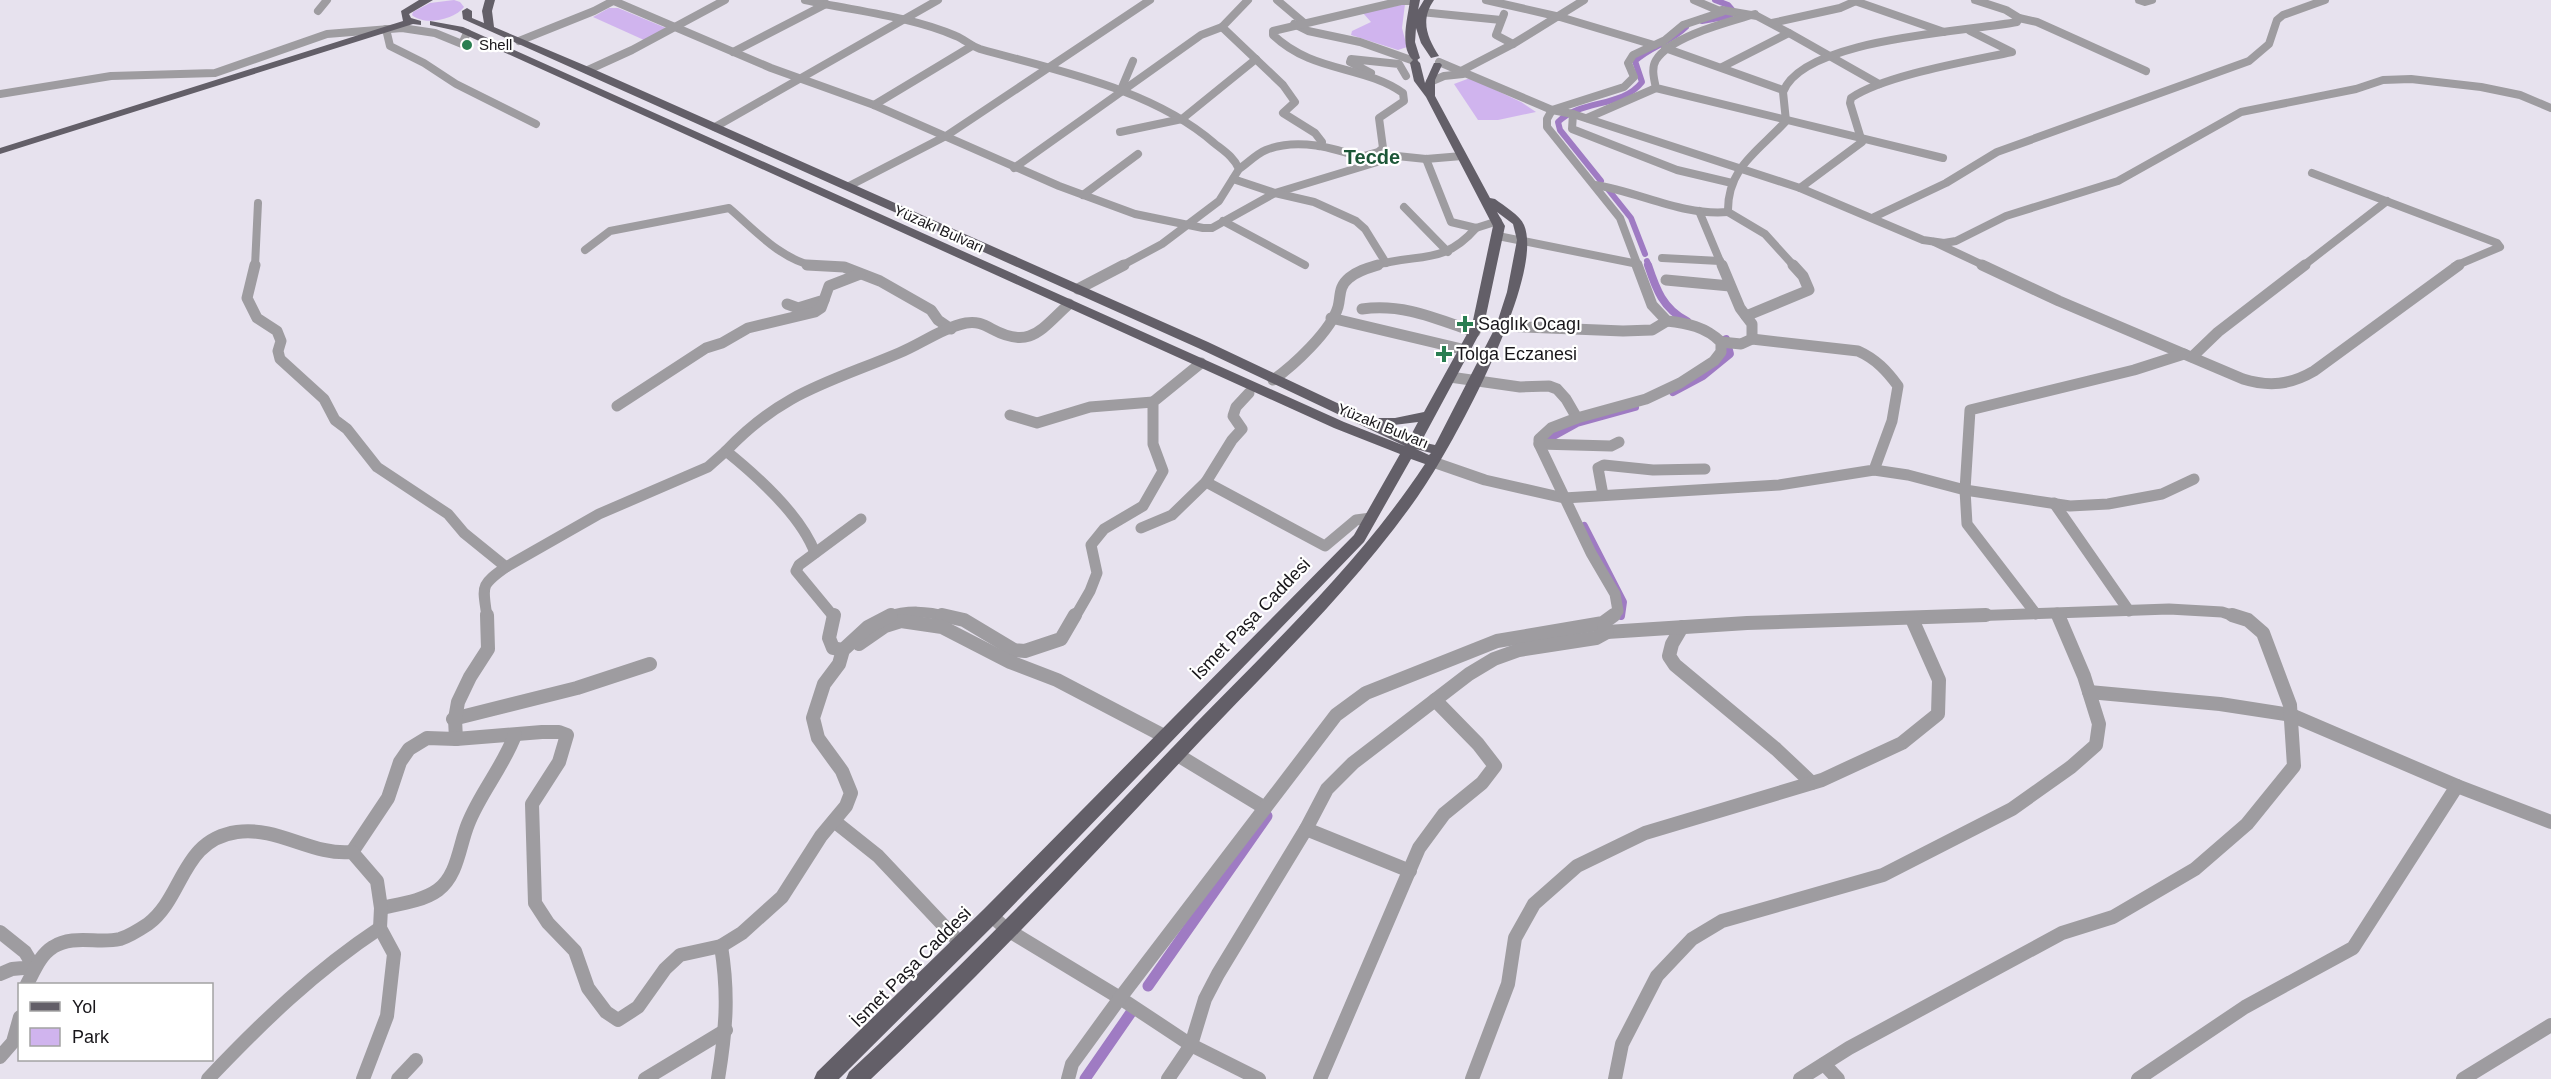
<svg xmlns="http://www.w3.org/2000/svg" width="2551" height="1079" font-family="Helvetica,sans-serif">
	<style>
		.green { fill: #d0b4ee }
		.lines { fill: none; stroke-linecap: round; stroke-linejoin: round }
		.canal-far2 { stroke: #9f7bc3; stroke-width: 6 }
		.canal-far1 { stroke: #9f7bc3; stroke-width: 8 }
		.canal { stroke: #9f7bc3; stroke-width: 11 }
		.minor-far2 { stroke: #9e9ca0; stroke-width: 8 }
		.minor-far1 { stroke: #9e9ca0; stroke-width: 11 }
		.minor { stroke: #9e9ca0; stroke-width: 14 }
		.major { fill: #635f68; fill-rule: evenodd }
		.poi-dot { fill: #297e51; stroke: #fff; stroke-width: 2 }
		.labels { text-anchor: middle; stroke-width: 4.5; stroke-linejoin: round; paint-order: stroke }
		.far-poi-label { font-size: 15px; fill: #18161a; stroke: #fff; text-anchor: start }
		.far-street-label { font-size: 15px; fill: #18161a; stroke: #fff }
		.poi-label { font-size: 18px; fill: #18161a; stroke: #fff; text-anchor: start }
		.street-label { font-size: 18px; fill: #18161a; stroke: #fff }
		.far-district-label { font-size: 20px; font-weight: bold; fill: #1c5637; stroke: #fff }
	</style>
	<rect width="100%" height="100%" fill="#e7e2ee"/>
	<g class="green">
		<path d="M454,0L460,2L464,7C454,20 424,26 412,15L413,12L430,3Z"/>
		<polygon points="1405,4 1402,28 1407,47 1398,50 1351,35 1352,31 1371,22 1363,13"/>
		<polygon points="609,8 618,8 666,28 644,40 593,17"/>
		<polygon points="1470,78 1521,102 1536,112 1498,120 1478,120 1454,84"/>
	</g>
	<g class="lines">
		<g class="canal-far2">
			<polyline points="1702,21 1730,16 1734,12 1728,5 1715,0"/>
			<path d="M1601,181L1560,130L1558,122C1581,99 1622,108 1642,82L1635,61C1649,47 1670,43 1686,27"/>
			<polyline points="1607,188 1631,218 1645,254"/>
			<polyline points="1647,261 1649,266"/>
		</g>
		<g class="canal-far1">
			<path d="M1648,265C1656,289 1663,309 1687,321"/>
			<polyline points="1673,392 1703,376 1730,354 1726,339"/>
			<polyline points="1548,439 1577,423 1635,407"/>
			<polyline points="1584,526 1623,602 1621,616"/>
		</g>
		<g class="canal">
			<polyline points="1148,986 1267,816"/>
			<polyline points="1085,1079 1132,1011"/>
		</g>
		<g class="minor-far2">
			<path d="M805,0C854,11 910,16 956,36C964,39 971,46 980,49C1058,71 1152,89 1214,143C1224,151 1234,157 1239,169L1219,201L1162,244L1121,266"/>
			<polyline points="1248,0 1222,27 1283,85 1295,102 1283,113 1315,133 1322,142 1319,146"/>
			<polyline points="1277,0 1303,22"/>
			<polyline points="1486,0 1560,17 1654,45"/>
			<polyline points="1694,0 1722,12 1683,25 1665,40 1633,55 1628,63 1634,77 1624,87 1552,110 1573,114 1572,129 1677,170 1732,183"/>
			<polyline points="1852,0 1944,32"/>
			<polyline points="2139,0 2145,2 2152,0"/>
			<polyline points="614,1 771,68 874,105 1059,186 1135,214 1203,228 1212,228 1275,193 1397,156 1426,159 1462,156"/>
			<polyline points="1722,10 1757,16 1789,33 1722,67"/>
			<polyline points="318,11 327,0"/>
			<polyline points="1421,12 1501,20"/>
			<polyline points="1504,14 1496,35 1513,44"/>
			<path d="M1755,14C1729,22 1671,36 1656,60C1651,68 1654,79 1656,88L1943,158"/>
			<polyline points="2019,18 2037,22 2146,71"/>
			<polyline points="1772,23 1840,8 1858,0"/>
			<polyline points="1294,24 1308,31 1360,42 1414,61"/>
			<polyline points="386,29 390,46 424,63 456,84 536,124"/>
			<polyline points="1789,33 1879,84"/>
			<polyline points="519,41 594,11 615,0"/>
			<polyline points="1665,48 1783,90"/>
			<polyline points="733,52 826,4"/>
			<polyline points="1439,62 1552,110 1547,119 1547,127 1620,218 1638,266"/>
			<polyline points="588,70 632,50 725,0"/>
			<polyline points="1461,71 1513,44 1584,0"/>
			<polyline points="1371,73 1350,62 1351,59 1399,64 1406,76"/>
			<polyline points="1430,82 1444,76 1463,74"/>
			<polyline points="1120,92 1133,61"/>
			<polyline points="0,94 111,76 215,73 327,34 402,28 435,33 462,44 467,33"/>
			<polyline points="874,105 972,46"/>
			<path d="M1573,114L1800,188L1862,142L1850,103L1851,98C1885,75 1970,61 2012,52L1970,31"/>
			<polyline points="1587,118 1656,88"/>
			<polyline points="715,127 938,0"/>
			<polyline points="1120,132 1182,119 1256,59"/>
			<path d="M1360,157L1378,152L1383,148L1379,118L1404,101L1403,93C1363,65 1313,73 1273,35V31L1401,1H1414"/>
			<polyline points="1426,159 1451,222 1476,228 1498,221"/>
			<polyline points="1014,168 1201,35 1222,27"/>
			<path d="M1239,169C1248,163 1256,154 1266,150C1298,137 1334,148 1366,159"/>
			<polyline points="2312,173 2497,243 2500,247 2455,266"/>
			<polyline points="1233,179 1275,193 1314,202 1356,221 1365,229 1386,263"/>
			<path d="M1595,185C1640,192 1682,216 1728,212C1727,167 1759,151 1786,121L1783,92C1803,38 1965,32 2017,22L2019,18L2006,10L1975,0"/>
			<polyline points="849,186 946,136 1150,0"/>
			<polyline points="1800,188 1923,240 1944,243 1956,241 2006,216 2118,181 2241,112 2356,89 2383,80 2411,79 2481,87 2520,95 2551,108"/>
			<polyline points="1083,195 1138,154"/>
			<polyline points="1404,207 1448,252"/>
			<polyline points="1699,211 1722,266"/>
			<polyline points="1728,212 1765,234 1794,266"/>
			<polyline points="1874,217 1946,183 1997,152 2249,61 2269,44 2277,20 2283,15 2325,0"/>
			<polyline points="1223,221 1305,265"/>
			<polyline points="1498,236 1638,264"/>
			<polyline points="1934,242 1985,266"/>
			<path d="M585,250L610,231L729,208C755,230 780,259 814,266"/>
			<polyline points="1662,258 1720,261"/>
			<polyline points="255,266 258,203"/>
			<path d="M1374,266C1417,252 1442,267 1476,228"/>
			<polyline points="2303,266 2387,201"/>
		</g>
		<g class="minor-far1">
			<path d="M255,265L247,298L257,318L277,331L281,341L278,351L280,359L324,399L335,420L347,429L377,467L448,514L464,533L506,567C479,586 483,586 487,617"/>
			<polyline points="807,265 844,267 880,281 931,310 938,320 951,329"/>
			<path d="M1982,265L2059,301L2243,379C2269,387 2290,385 2314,371L2459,265"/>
			<polyline points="1666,280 1730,286"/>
			<polyline points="1078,289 1124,265"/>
			<polyline points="787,304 798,308 824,300 829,286 860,274"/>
			<path d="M1362,309C1403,303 1437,319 1475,332"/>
			<polyline points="1746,316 1809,290 1803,276 1793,265"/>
			<polyline points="1331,318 1466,350"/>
			<polyline points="1478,325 1623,331 1652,330 1667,321"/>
			<polyline points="1721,342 1741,344 1752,339 1752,324 1740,308 1722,265"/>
			<polyline points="2192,357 2218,332 2305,265"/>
			<polyline points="1450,377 1520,387 1549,386 1557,389 1566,399 1577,418"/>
			<path d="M1273,380C1293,366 1331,331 1338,307C1341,296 1338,287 1349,278C1357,271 1368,268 1378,265"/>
			<polyline points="617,406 706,348 722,343 748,328 815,312 821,308 824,300"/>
			<polyline points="1010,415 1037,423 1090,407 1153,402"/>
			<polyline points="1539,444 1611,446 1619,442"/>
			<path d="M1433,462L1485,480L1564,498L1779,485L1874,470L1892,421L1898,386C1887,371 1876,359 1858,351L1752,339"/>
			<polyline points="1874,470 1908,475 1965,490 2070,506 2108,504 2162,494 2194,479"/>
			<polyline points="1206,482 1232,440 1242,429 1233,416 1236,407 1249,393"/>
			<polyline points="1603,495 1598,468 1604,465 1653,470 1705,469"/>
			<polyline points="2054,503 2129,611"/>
			<polyline points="1141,528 1172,515 1206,482 1325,546 1356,520 1371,518"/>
			<path d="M815,553C801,515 757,476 726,451C782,392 828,383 899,353C921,344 942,328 966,323C976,321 983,324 992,329C1031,350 1041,329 1069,304"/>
			<polyline points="506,567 599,514 708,467 726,451"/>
			<polyline points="2057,613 2059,617"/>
			<polyline points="2036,614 1967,524 1965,490 1970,410 2134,370 2184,354"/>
			<polyline points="834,617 796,571 799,565 861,519"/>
			<path d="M886,617C908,610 926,611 949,617"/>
			<polyline points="1075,617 1090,591 1097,573 1091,545 1104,529 1143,506 1163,471 1153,444 1153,402 1201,363"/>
			<path d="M1612,617L1618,611L1615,594L1591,553L1539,444V439L1551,428L1577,418L1646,399L1680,383L1714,361L1721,352V342C1706,327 1687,323 1667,321L1652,305L1637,265"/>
			<polyline points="1941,617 2169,609 2222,612 2237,617"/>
		</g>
		<g class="minor">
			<polyline points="834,615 829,638 833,648 843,650"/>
			<polyline points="942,615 964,620 1014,650 1025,651 1061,639 1075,615"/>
			<polyline points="1682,627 1672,644 1669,656 1675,665 1776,749 1812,783"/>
			<polyline points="1607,632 1747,623 1986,615"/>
			<polyline points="859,644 885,626 901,621 942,627 1010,662 1057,680 1164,736"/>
			<polyline points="2089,692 2220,704 2291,715 2457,786 2551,822"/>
			<polyline points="453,719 577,688 650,664"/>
			<polyline points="456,739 455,719 458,702 470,677 488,649 487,615"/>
			<polyline points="1176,754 1265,808"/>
			<polyline points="834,821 878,856 961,944"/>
			<polyline points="1306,829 1410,871"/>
			<polyline points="352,852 388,798 400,762 409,749 427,738 456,739 542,732 559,732 567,735 559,762 532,804 535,903 548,923 575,951 588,988 606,1012 618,1020 638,1007 665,969 680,955 721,946 742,933 782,897 821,836 846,806 851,793 842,771 818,738 813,718 824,684 839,664 843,650 868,627 891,615"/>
			<path d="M381,908C399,904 423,901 438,890C458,875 459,846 468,824C480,793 503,767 515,735"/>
			<polyline points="991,915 1006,929 1120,998 1191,1045 1259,1079"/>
			<polyline points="0,932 25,952 34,967 12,969 0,974"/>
			<path d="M27,984C34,971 40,955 53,947C73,934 98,944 120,939C130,936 139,930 148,924C184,897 181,840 237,832C278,826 312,856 352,852L377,881L381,908L380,928L394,954L387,1016L363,1079"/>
			<polyline points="0,1057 13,1042 20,1017"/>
			<polyline points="1824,1064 1838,1079"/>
			<path d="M208,1079C261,1023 315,971 380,928"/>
			<polyline points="398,1079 416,1060"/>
			<polyline points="645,1079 726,1030"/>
			<path d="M718,1079C726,1030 729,995 721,946"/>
			<polyline points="1068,1079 1072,1064 1120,998 1336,715 1366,693 1497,641 1603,623 1614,615"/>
			<polyline points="1168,1079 1191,1045 1205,999 1218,974 1306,829 1327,789 1353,763 1469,674 1494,659 1519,650 1596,638 1607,632 1604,626"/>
			<polyline points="1320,1079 1419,848 1444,814 1482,783 1495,766 1478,744 1435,700"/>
			<polyline points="1472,1079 1508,984 1515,938 1534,904 1577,866 1645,833 1822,780 1902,743 1938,714 1939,680 1912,619"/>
			<polyline points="1615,1079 1622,1044 1657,976 1692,939 1722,921 1883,875 2012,809 2071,767 2096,745 2099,724 2084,676 2058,615"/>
			<polyline points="1800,1079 1849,1048 2062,933 2113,917 2195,869 2247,824 2294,766 2290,705 2263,633 2248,620 2232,615"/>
			<polyline points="2138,1079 2245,1007 2353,948 2457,786"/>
			<polyline points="2463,1079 2551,1025"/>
		</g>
		<g class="major">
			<polygon points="419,0 433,0 409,14 411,18 421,21 421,25 413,24 0,154 0,148 403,21 401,11"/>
			<path d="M485,0H495L492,11L494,27L591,68L1208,342L1369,418H1395L1424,412L1472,325L1493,226L1426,97L1414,81L1410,63L1413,60C1399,47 1408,17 1410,0H1420L1418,10L1424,0H1434C1420,20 1427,37 1439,56L1431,58L1421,43L1416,28L1415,42L1420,58L1417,60L1420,63L1425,83L1434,63H1440L1442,65L1435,80V96L1490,198L1495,199C1504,206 1520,215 1524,225C1546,276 1450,451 1418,496C1356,585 1276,661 1202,739C1094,854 986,970 871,1079H846L849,1072C968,961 1081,843 1194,725C1275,642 1361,561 1425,464L1411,459L1364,542L998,921L839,1079H814L817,1072L984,909L1354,535L1400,454L1334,428L457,31L430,25V21L463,27L1344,422L1405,446L1198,348L463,19L462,11L467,8L472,11V18L484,23L482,11ZM1497,212L1513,224L1517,240L1507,292L1496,326L1435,445L1421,442L1484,325L1505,226ZM1418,422L1410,437L1386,426ZM1416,449L1431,453L1429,455Z"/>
		</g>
	</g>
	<g class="poi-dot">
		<circle cx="467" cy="45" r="6"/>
		<path d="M1462 315h6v6h6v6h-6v6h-6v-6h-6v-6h6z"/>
		<path d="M1441 345h6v6h6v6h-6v6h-6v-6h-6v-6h6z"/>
	</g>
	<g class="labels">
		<g class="far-poi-label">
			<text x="479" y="50">Shell</text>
		</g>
		<g class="far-street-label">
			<text transform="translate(939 229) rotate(24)" y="5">Yüzakı Bulvarı</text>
			<text transform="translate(1383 426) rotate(22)" y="5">Yüzakı Bulvarı</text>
		</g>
		<g class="poi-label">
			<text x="1478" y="330">Saglık Ocagı</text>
			<text x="1456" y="360">Tolga Eczanesi</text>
		</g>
		<g class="street-label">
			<text transform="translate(1251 619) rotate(-46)" y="6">İsmet Paşa Caddesi</text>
			<text transform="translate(911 967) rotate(-45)" y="6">İsmet Paşa Caddesi</text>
		</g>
		<g class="far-district-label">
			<text x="1372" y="164">Tecde</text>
		</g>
	</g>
	<rect x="18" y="983" width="195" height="78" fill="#ffffff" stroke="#a3a2a3" stroke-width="1.5"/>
	<rect x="30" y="1002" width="30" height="9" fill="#635f68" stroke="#a3a2a3" stroke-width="1.5"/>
	<text x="72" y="1013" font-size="18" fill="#18161a">Yol</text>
	<rect x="30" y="1028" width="30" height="18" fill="#d0b4ee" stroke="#a3a2a3" stroke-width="1.5"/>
	<text x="72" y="1043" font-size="18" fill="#18161a">Park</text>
</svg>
